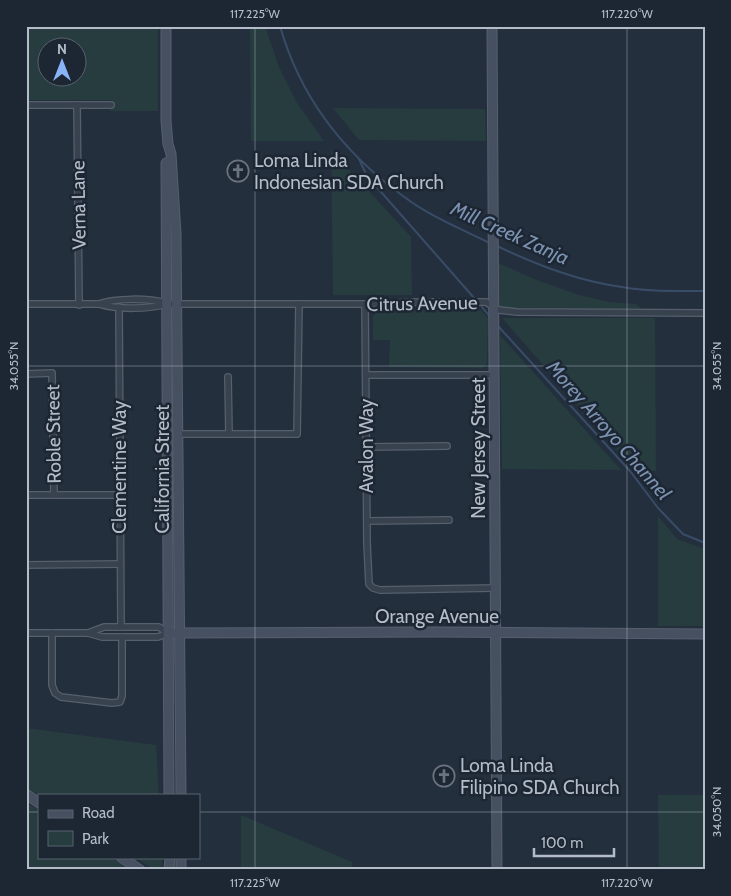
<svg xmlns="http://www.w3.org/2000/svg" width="731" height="896" font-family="Cabin,sans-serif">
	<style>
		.green { fill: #263c3f; fill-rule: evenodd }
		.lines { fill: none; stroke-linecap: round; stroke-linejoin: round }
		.stream { stroke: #394c67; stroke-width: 2 }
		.street-casing { stroke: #565f6c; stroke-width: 8 }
		.secondary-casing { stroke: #565f6c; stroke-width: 11 }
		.street { stroke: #38414e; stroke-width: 5.5 }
		.secondary { stroke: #465061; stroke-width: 9 }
		.ticks { fill: none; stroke: #b4bcc9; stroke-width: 1; stroke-opacity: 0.45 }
		.labels { text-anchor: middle; stroke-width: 5; stroke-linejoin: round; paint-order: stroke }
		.poi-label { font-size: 19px; fill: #b4bcc9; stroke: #1d2633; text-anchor: start }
		.street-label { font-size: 19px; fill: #b4bcc9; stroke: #1d2633 }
		.water-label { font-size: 20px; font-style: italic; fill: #7c92b1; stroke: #1d2633 }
		.neatline { fill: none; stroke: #b4bcc9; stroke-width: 2 }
		.ticks-label { font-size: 12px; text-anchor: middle; fill: #b4bcc9 }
	</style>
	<rect width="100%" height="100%" fill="#242f3e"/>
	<g class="green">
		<path d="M26,26H158V111H110L111,100H26ZM48,48H78V78H48Z"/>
		<polygon points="250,26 265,26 279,67 297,103 324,141 251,141"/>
		<polygon points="333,108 485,109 486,141 359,140"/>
		<polygon points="331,150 411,237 412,295 333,295"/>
		<polygon points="496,262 534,279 579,295 609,302 636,304 643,310 504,308 497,304"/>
		<polygon points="478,307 488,318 487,363 483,368 389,367 390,340 373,340 373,316 376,312"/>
		<polygon points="502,318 655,318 656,471 635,470"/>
		<polygon points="500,335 621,470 502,469"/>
		<polygon points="658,516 677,539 705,549 705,626 658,626"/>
		<polygon points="26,728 156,745 159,795 39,795 26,787"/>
		<polygon points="658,795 705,795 705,870 659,870"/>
		<polygon points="26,803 39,810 39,857 111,857 130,870 26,870"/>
		<polygon points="241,815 352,862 352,870 241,870"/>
		<polygon points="135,857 162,857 162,867 160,870 155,870"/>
	</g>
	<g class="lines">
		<g class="stream">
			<path d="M280,26C300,97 344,153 403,196C429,216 461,229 490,243"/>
			<polyline points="359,159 367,176 475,299"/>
			<path d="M497,246C539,266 581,282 628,288C653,292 679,291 705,291"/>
			<polyline points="482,307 490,317"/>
			<polyline points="498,326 630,471 658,508 683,534 705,543"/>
		</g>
		<g class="street-casing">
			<g id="street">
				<polyline points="26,105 111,105"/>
				<polyline points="77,105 79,305"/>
				<path d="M26,304H99C118,310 149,309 167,304H365L421,302H486L499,310L517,312L705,313"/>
				<path d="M99,304C116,298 148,298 166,303"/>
				<polyline points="365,304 367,543 369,584 373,588 380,590 495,588"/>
				<polyline points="119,307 121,627"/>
				<polyline points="26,374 52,373 54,495"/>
				<polyline points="366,375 494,375"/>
				<polyline points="228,377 229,434"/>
				<polyline points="178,434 297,434 299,304"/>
				<polyline points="366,447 447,446"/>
				<polyline points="26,495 120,495"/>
				<polyline points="367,521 449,520"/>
				<polyline points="26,565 120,564"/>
				<polyline points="26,633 88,633 102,637 158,637 168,633"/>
				<polyline points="52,633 52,685 55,693 61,697 112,703 120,702 122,696 122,637"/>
				<polyline points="88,633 104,627 159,627 168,633"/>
			</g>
		</g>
		<g class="secondary-casing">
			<g id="secondary">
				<polyline points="166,26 166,121 168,144 171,154 176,234 181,795"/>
				<polyline points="492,26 497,870"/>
				<polyline points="166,163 169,795"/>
				<polyline points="173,633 435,632 705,634"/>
				<polyline points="26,794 39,803"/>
				<polyline points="121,857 140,870"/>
				<polyline points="169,870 170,857"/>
				<polyline points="181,870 181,857"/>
			</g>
		</g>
		<use href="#street" class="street"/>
		<use href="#secondary" class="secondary"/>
	</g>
	<path class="ticks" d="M255,26V870M627,26V870M26,366H705M26,812H39M199,812H705"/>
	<defs>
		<g id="church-ring" transform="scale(1.125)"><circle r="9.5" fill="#1d2633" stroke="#6b7280" stroke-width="1.5"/><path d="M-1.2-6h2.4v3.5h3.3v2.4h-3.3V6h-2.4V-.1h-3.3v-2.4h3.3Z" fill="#6b7280"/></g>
	</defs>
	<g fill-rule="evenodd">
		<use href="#church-ring" x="238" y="171"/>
		<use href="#church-ring" x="444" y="776"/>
	</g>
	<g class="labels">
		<g class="poi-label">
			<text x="254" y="167">Loma Linda<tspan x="254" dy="22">Indonesian SDA Church</tspan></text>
			<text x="460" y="772">Loma Linda<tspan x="460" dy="22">Filipino SDA Church</tspan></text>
		</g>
		<g class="street-label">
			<text transform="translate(78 205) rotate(-91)" y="7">Verna Lane</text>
			<text transform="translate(422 303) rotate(-1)" y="7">Citrus Avenue</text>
			<text transform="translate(53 434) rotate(-91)" y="7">Roble Street</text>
			<text transform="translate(366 446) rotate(-90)" y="7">Avalon Way</text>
			<text transform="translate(478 448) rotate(-90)" y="7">New Jersey Street</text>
			<text transform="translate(119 467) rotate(-90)" y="7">Clementine Way</text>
			<text transform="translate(162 469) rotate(-90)" y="7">California Street</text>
			<text x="437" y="623">Orange Avenue</text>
		</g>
		<g class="water-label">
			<text transform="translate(510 233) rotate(24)" y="7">Mill Creek Zanja</text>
			<text transform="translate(609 430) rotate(49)" y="7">Morey Arroyo Channel</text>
		</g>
	</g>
	<rect width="731" height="896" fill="none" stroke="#1d2633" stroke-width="55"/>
	<rect x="38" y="794" width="162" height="65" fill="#1d2633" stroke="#59626f"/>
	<rect x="48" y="810" width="25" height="8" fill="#465061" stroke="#59626f"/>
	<text x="82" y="818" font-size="15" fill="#b4bcc9">Road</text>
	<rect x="48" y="831" width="25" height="15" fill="#263c3f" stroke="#59626f"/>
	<text x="82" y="844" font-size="15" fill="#b4bcc9">Park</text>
	<g transform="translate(62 62)"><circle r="24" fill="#1d2633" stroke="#59626f"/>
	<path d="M0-4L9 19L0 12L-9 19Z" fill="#8ab4f8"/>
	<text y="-8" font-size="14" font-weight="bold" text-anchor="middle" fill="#b4bcc9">N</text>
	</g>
	<path d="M534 848v8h80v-8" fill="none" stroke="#b4bcc9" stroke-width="2.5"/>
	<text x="541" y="848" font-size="15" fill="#b4bcc9" stroke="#1d2633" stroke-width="4" paint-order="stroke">100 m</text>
	<rect x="28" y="28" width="676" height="840" class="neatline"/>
	<g class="ticks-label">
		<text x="255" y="18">117.225°W</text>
		<text x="627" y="18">117.220°W</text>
		<text transform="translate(14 366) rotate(-90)" y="4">34.055°N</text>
		<text transform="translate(717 366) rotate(-90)" y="4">34.055°N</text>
		<text transform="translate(717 812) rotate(-90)" y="4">34.050°N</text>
		<text x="255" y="887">117.225°W</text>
		<text x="627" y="887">117.220°W</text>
	</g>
</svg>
